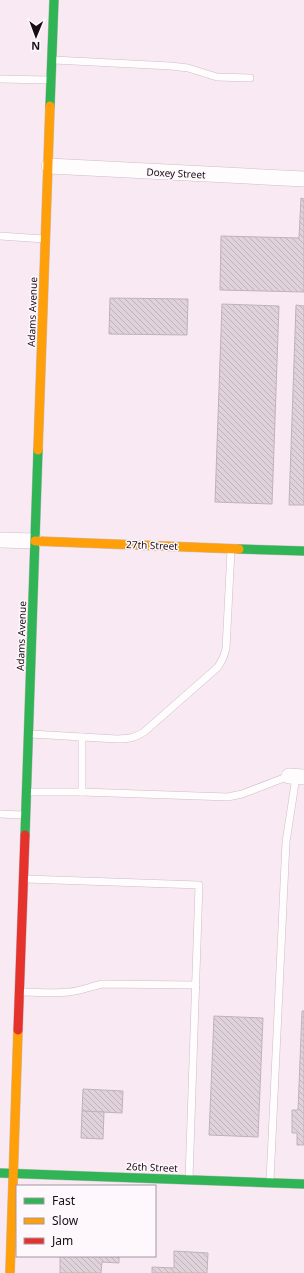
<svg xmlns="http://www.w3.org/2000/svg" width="304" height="1273" font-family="'Noto Sans',sans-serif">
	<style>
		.building { fill: url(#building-back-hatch); stroke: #c0b2ba }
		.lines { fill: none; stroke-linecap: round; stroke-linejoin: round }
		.lane-casing { stroke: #ccbec6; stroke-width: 8 }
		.street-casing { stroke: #ccbec6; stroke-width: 16 }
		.fast-casing { stroke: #ccbec6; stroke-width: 10 }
		.slow-casing { stroke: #ccbec6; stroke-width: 10 }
		.jam-casing { stroke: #ccbec6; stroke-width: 10 }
		.lane { stroke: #fefcfd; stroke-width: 7 }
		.street { stroke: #fefcfd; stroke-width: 15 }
		.fast { stroke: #30b455; stroke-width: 9 }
		.slow { stroke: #ff9f0a; stroke-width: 9 }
		.jam { stroke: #e5322d; stroke-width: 9 }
		.labels { text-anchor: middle; stroke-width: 3; stroke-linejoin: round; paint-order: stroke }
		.street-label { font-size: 10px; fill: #180d14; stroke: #fef7fc }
	</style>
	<defs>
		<pattern id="building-back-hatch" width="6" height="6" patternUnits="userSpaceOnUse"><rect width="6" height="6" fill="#dfd2da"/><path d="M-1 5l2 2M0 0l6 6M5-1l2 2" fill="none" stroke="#bfb3ba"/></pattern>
	</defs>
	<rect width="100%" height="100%" fill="#f9e9f3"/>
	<g class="building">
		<polygon points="301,198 304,199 304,292 220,290 221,236 299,238"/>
		<polygon points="110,298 188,299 187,335 109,334"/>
		<polygon points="222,304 279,306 272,504 215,502"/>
		<polygon points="296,305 304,306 304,505 289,505"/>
		<polygon points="302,1011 304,1011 304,1145 297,1145 297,1133 292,1133 292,1110 298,1110"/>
		<polygon points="214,1016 263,1018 258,1137 209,1135"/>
		<polygon points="83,1089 123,1091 122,1113 82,1111"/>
		<polygon points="82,1111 104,1112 103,1139 81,1138"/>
		<polygon points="174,1251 208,1253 207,1273 152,1273 152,1267 174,1268"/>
		<polygon points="60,1256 119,1256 119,1263 102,1262 101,1273 60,1273"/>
	</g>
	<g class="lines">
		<g class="lane-casing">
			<g id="lane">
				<polyline points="54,60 171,66 188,68 217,77 250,78"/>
				<polyline points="0,79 49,80"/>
				<polyline points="0,236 44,239"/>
				<path d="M31,734L117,739C128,739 135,738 144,732L218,667L223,658L226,649L231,550"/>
				<polyline points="27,792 82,792 82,737"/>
				<polyline points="82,792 228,797 242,794 289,776"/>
				<polyline points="0,814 23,815"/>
				<polyline points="26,879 199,885 189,1179"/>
				<path d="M21,992C37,992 53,994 69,992C81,991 92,986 103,984L196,985"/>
				<polyline points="270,1181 286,842 296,777"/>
			</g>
		</g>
		<g class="street-casing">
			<g id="street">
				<polyline points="49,166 304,179"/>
				<polyline points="0,540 35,541"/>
				<polyline points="289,776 304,777"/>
			</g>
		</g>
		<g class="fast-casing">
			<g id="fast">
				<polyline points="50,106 54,0"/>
				<polyline points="239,549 304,551"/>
				<polyline points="25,835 38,450"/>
				<polyline points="0,1173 304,1184"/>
			</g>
		</g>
		<g class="slow-casing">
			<g id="slow">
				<polyline points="38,450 50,106"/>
				<polyline points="35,541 239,549"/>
				<polyline points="10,1273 18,1030"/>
			</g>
		</g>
		<g class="jam-casing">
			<polyline id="jam" points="18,1030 25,835"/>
		</g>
		<use href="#lane" class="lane"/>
		<use href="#street" class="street"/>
		<use href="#fast" class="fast"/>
		<use href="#slow" class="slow"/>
		<use href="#jam" class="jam"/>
	</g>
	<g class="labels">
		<g class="street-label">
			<text transform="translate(176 173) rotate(3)" y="4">Doxey Street</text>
			<text transform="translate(32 312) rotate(-88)" y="4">Adams Avenue</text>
			<text transform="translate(152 545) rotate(2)" y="4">27th Street</text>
			<text transform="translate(21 636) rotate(-88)" y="4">Adams Avenue</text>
			<text transform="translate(152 1167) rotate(2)" y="4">26th Street</text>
		</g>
	</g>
	<rect x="16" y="1185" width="140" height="72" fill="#fef7fc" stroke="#a2999f"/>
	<rect x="24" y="1198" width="20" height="6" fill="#30b455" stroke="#a2999f"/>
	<text x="52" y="1205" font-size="12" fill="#180d14">Fast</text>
	<rect x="24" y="1218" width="20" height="6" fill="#ff9f0a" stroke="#a2999f"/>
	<text x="52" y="1225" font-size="12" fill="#180d14">Slow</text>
	<rect x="24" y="1238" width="20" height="6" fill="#e5322d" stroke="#a2999f"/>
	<text x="52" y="1245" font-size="12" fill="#180d14">Jam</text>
	<g transform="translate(36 36) rotate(181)" stroke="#fef7fc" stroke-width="3" paint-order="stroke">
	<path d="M0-3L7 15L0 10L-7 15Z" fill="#180d14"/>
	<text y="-6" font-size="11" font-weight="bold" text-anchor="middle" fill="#180d14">N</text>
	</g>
</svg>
